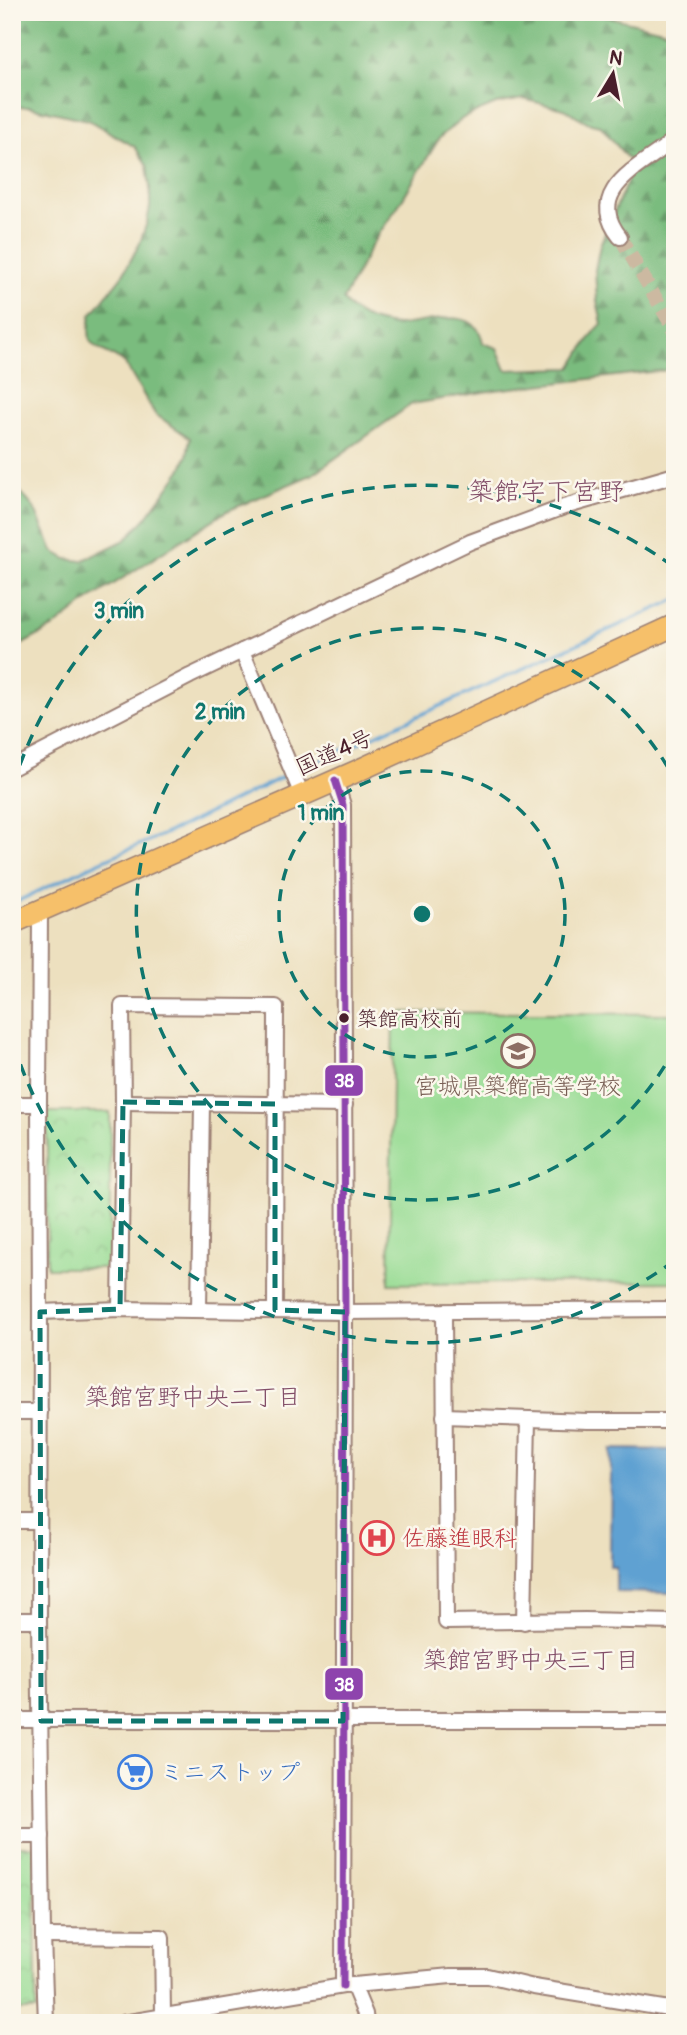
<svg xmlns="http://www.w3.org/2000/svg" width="687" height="2035" font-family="Pangolin,'Klee One',sans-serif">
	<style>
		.green { fill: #99dc94; stroke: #727e60; stroke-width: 2 }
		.forest { fill: url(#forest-firs); stroke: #626e54; stroke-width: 2; fill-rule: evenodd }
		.park { fill: url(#park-crowns); stroke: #727e60; stroke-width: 2 }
		.water { fill: #5ea1d2; stroke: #54607e; stroke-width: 2 }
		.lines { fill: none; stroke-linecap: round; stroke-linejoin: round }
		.stream { stroke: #5ea1d2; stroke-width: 3.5 }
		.minor-tunnel { stroke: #ccb9a1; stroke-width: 14; stroke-dasharray: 14 7; stroke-linecap: butt }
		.minor-casing { stroke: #9c8075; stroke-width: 18 }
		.highway-casing { stroke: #9c8075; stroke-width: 24 }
		.minor { stroke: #fff; stroke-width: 14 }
		.highway { stroke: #f6c06b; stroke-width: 21 }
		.bus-1-casing { stroke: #fbf7ec; stroke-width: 12 }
		.bus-1 { stroke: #8e44ad; stroke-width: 7 }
		.marked { fill: none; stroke: #0f766e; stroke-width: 5; stroke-dasharray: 14 9; stroke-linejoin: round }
		.ring { fill: none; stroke: #0f766e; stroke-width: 3.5; stroke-dasharray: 12 9 }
		.bus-dot { fill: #4a1f2b; stroke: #fbf7ec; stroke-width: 2.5 }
		.labels { text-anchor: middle; stroke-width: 5; stroke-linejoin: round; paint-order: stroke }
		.bus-label { font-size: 21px; fill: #4a1f2b; stroke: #fbf7ec; text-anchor: start }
		.street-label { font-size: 23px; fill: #4a1f2b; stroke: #fbf7ec }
		.education-label { font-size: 23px; fill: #785e54; stroke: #fbf7ec }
		.health-label { font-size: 23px; fill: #be3a42; stroke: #fbf7ec; text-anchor: start }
		.shop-label { font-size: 23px; fill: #366cbe; stroke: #fbf7ec; text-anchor: start }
		.neighbourhood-label { font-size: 24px; fill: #824e68; stroke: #fbf7ec }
		.quarter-label { font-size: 26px; fill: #824e68; stroke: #fbf7ec }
		.centre { fill: #0f766e; stroke: #fbf7ec; stroke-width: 3.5 }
		.ring-label { font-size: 21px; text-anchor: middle; font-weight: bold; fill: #0f766e; stroke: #fbf7ec; stroke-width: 5; stroke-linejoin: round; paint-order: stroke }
		.line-badge { stroke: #fbf7ec; stroke-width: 2.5 }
		.badge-label { font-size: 19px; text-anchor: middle; font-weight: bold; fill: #fff }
	</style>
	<defs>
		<pattern id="forest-firs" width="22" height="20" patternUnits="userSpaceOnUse" patternTransform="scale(1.75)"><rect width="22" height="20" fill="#7abc7e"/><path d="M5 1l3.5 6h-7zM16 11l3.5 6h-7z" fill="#669867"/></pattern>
		<pattern id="park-crowns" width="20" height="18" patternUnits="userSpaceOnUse" patternTransform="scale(1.75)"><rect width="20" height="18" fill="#99dc94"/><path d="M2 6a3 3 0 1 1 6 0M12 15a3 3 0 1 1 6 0" fill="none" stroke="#85bc80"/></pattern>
	</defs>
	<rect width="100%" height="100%" fill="#fbf7ec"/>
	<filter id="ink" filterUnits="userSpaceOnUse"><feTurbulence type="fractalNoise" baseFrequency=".0143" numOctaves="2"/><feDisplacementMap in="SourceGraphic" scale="14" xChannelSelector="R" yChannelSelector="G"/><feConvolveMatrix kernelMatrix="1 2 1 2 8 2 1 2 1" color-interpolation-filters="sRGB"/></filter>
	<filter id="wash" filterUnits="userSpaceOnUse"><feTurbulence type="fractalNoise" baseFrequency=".00686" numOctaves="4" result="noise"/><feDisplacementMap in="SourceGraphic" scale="28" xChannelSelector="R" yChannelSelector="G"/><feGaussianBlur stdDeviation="1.57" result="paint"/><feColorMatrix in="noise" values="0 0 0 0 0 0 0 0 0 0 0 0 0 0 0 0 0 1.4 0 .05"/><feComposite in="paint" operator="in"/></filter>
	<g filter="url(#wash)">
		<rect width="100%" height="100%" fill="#ede0bf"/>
		<polygon class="green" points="393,1012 675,1014 675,1282 389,1284"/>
		<path class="forest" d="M12,12H589L675,33V369L495,390L412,404L313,474L227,511L89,600L54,627L12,650V482L34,508L53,551L67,559L82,561L125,540L146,518L181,470L187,456L190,438L155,414L124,362L96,347L90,341L89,330L91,315L122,276L140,243L147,222L150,207V188L147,165L135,147L88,120L30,107H12ZM523,99L564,109L591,124L601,126L633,165L628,180L600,245L595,270L597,300L602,324C590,334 581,354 571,368L506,370L497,348L483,343C476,301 424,325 397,325C377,324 354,316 343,300L372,244L398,206L440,137L463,118L496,104Z"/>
		<g class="park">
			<rect x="47" y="1112" width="63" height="156"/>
			<polygon points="12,1846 35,1846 36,2010 12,2010"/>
		</g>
		<polygon class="water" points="611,1449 675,1450 675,1593 616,1592 616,1567 610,1567"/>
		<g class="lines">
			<g class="stream">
				<polyline points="296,771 675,600"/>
				<polyline points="12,904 97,863 183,826 289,774"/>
			</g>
		</g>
	</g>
	<g filter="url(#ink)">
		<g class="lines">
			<polyline class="minor-tunnel" points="620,237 675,331"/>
			<g class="minor-casing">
				<g id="minor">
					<path d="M620,237C582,189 645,165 675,139"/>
					<polyline points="242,651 302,795"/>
					<polyline points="12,768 190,676 470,542 564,507 675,475"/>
					<polyline points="335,780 343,805 345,1312 343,1986"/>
					<polyline points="40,911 39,1104 40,1312"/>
					<polyline points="123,1102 345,1105"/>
					<polyline points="12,1104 39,1104"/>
					<polyline points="120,1309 123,1102 122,1006 276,1007 275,1310"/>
					<polyline points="199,1309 202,1103"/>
					<polyline points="444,1312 446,1622 585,1620 675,1622"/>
					<polyline points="12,1412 40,1412"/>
					<polyline points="444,1416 588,1421 675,1421"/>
					<polyline points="12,1521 39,1521"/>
					<polyline points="12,1620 39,1620"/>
					<polyline points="524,1622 528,1419"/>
					<polyline points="12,1720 675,1720"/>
					<polyline points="12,1836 42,1836"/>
					<polyline points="43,1936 162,1937 163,2015"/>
					<polyline points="353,1985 365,2014 366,2023"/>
					<polyline points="46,2023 43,1936 39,1620 40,1312 120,1309 345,1312 675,1309"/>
					<polyline points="123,2023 343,1986 451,1976 487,1976 534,1987 675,2010"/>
				</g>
			</g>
			<g class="highway-casing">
				<polyline id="highway" points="12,923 355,772 675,625"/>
			</g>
			<use href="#minor" class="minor"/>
			<use href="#highway" class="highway"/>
			<g class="bus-1-casing">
				<polyline id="bus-1" points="335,780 343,805 345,1312 343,1986"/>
			</g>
			<use href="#bus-1" class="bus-1"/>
		</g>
	</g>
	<path class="marked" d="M123,1102L275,1104V1310L345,1312L343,1721H41L40,1312L120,1309Z"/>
	<g class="ring">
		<circle cx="422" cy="914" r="143"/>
		<path d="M675 1048A286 286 0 1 1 675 780"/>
		<path d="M674 1261A429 429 0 0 1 13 1043M13 785A429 429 0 0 1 674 567"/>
	</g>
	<defs>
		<g id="school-ring" transform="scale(1.75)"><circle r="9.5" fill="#fbf7ec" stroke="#8d6e63" stroke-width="1.5"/><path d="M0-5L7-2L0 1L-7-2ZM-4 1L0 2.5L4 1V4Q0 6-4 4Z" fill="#8d6e63"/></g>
		<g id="hospital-ring" transform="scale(1.75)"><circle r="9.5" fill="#fbf7ec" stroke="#e0444e" stroke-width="1.5"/><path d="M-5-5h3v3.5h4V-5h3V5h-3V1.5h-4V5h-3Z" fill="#e0444e"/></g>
		<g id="supermarket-ring" transform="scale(1.75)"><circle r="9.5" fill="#fbf7ec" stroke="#3f7fe0" stroke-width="1.5"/><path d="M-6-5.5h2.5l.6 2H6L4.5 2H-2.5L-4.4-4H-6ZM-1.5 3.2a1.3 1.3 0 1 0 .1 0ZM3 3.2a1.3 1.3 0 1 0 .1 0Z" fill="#3f7fe0"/></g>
	</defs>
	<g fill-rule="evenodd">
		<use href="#school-ring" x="518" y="1051"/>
		<use href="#hospital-ring" x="377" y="1538"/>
		<use href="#supermarket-ring" x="135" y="1772"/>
	</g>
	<circle class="bus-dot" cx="344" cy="1018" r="6"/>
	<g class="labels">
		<g class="bus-label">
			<text x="357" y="1026">築館高校前</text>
		</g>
		<g class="street-label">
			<text transform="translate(334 752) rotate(-24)" y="8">国道4号</text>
		</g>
		<g class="education-label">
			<text x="518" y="1094">宮城県築館高等学校</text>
		</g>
		<g class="health-label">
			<text x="402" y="1546">佐藤進眼科</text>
		</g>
		<g class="shop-label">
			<text x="160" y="1780">ミニストップ</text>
		</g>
		<g class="neighbourhood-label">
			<text x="193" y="1405">築館宮野中央二丁目</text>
			<text x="531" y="1668">築館宮野中央三丁目</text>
		</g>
		<g class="quarter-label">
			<text x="546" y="500">築館字下宮野</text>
		</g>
	</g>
	<circle cx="422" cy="914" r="10" class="centre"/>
	<g class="ring-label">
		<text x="119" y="618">3 min</text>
		<text x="220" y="719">2 min</text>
		<text x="321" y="820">1 min</text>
	</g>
	<g class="line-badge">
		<rect x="324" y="1064" width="40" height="33" rx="7" fill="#8e44ad"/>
		<rect x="324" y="1667" width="40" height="34" rx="7" fill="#8e44ad"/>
	</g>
	<g class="badge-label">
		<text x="344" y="1087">38</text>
		<text x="344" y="1691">38</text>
	</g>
	<rect width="687" height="2035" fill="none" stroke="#fbf7ec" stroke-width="42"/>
	<g transform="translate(613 74) rotate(10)" stroke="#fbf7ec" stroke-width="5" paint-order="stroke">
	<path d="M0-5L12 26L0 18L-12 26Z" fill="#4a1f2b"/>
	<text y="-10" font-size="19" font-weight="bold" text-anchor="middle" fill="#4a1f2b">N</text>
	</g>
</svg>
